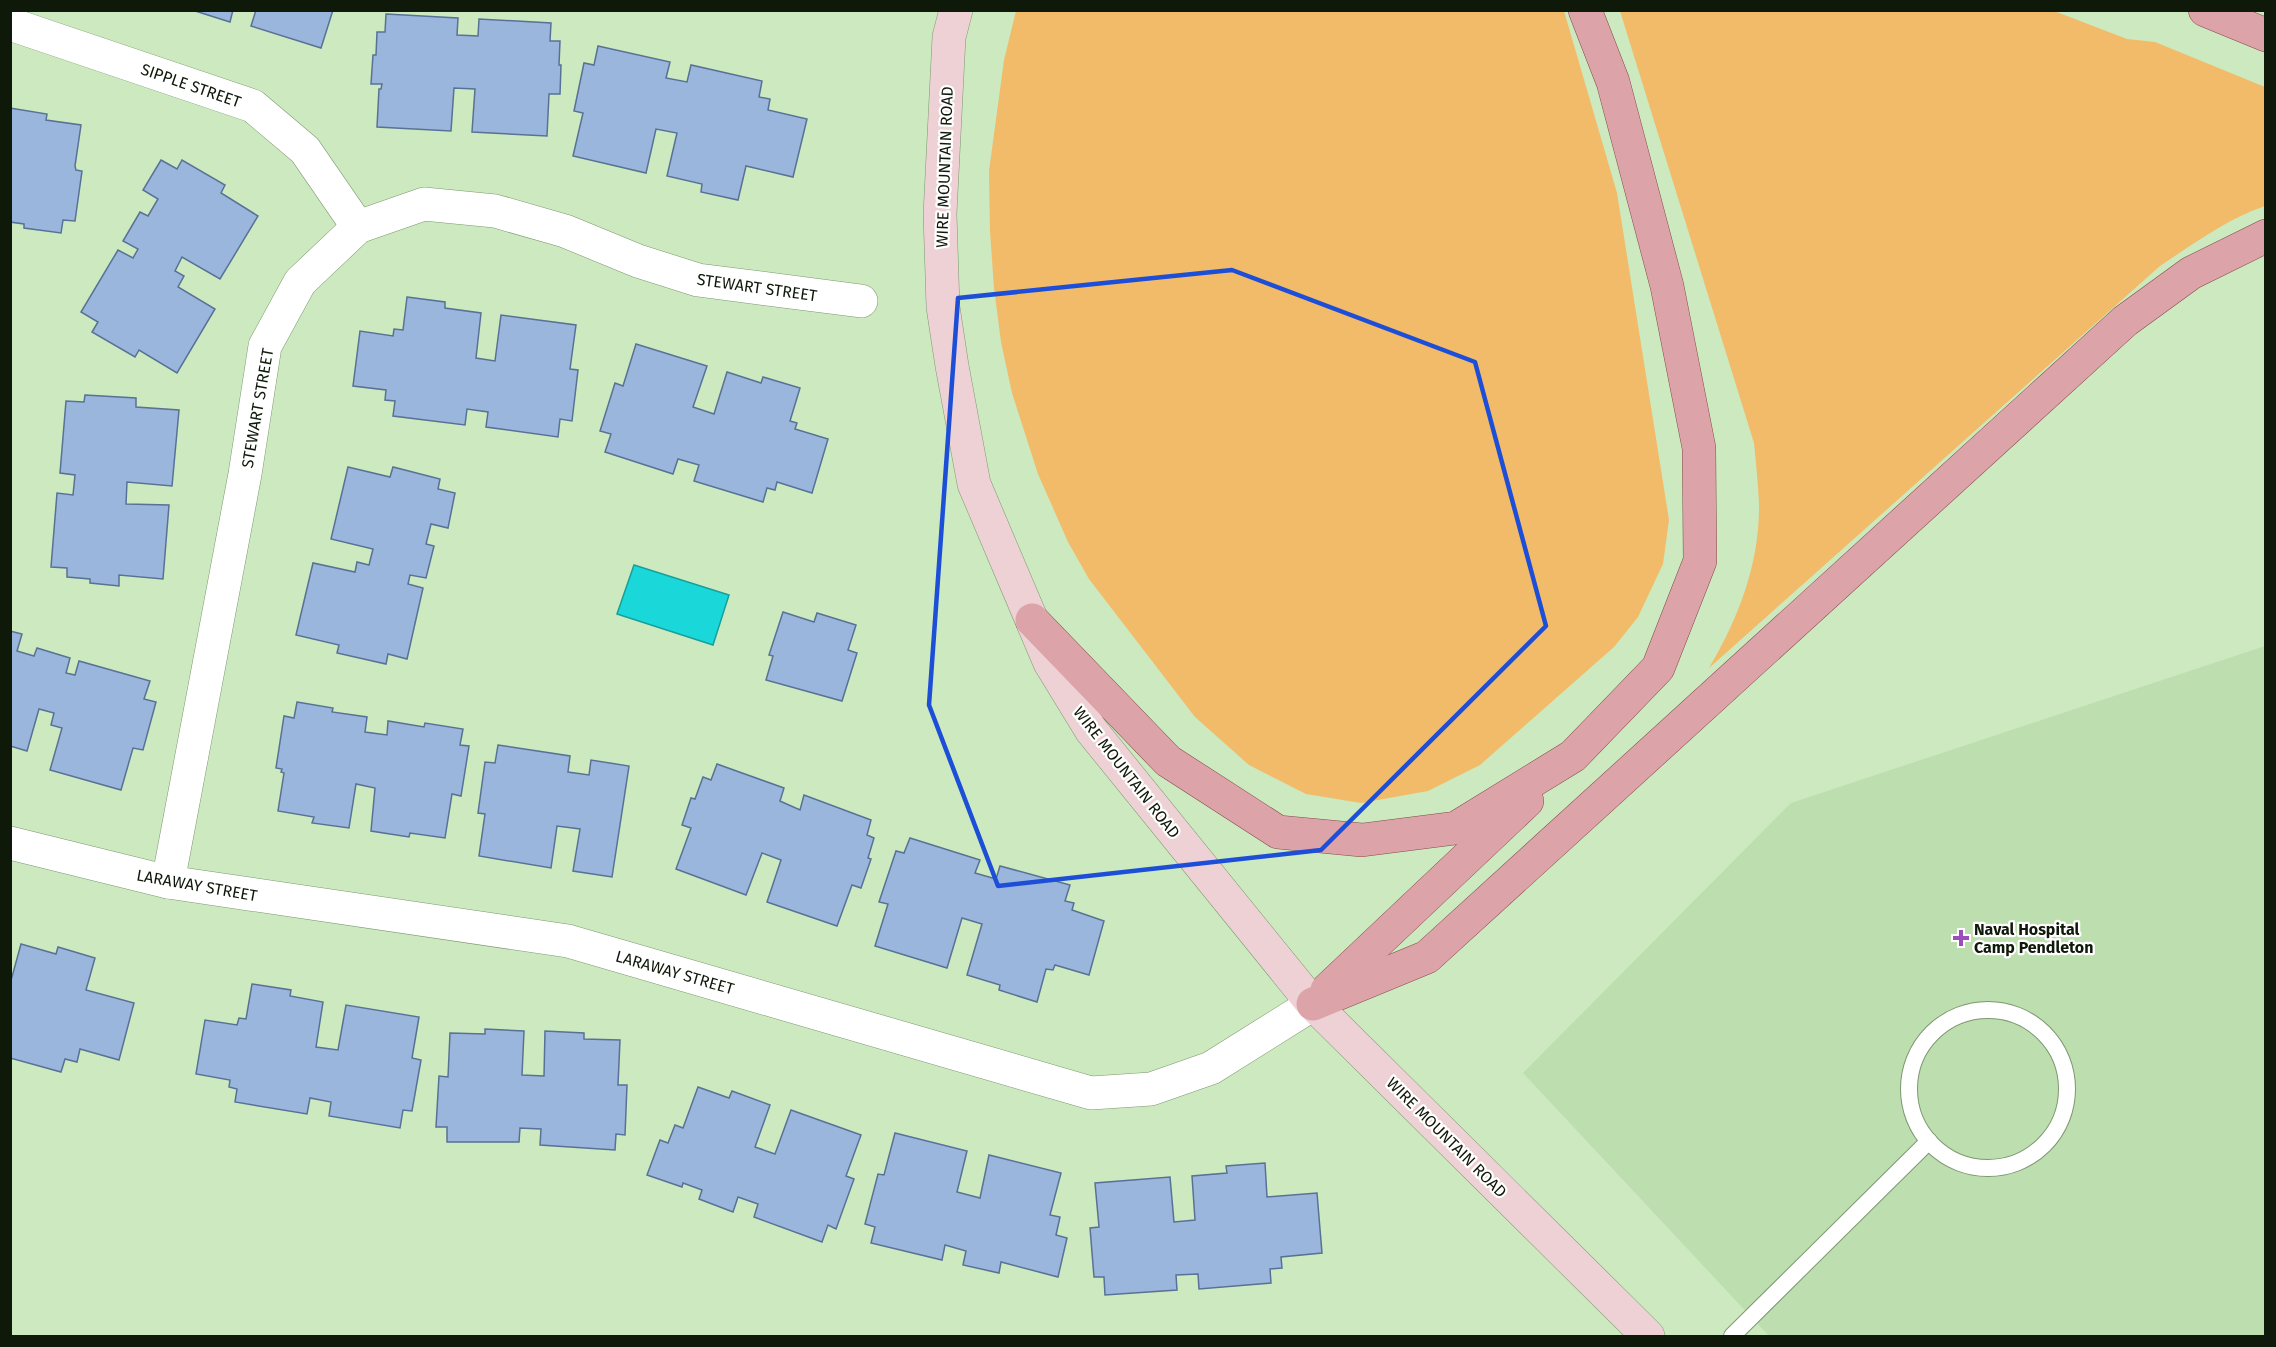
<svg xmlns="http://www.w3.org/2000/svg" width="2276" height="1347" font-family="'Fira Sans',sans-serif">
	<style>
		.built { fill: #bddeaf }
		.green { fill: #f2bb69 }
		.water { fill: #1ad8da; stroke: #179f9c; stroke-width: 1.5 }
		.building { fill: #9ab6dd; stroke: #587295; stroke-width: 1.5 }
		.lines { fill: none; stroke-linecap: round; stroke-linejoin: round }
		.lane-casing { stroke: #7e9871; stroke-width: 18 }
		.street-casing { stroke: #7e9871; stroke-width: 34 }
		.secondary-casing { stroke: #7e9871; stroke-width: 34 }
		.primary-casing { stroke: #854b4b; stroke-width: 34 }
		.lane { stroke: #fff; stroke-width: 16 }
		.street { stroke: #fff; stroke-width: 33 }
		.secondary { stroke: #edd1d4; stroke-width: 33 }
		.primary { stroke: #dca3a8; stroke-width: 33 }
		.marked { fill: none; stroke: #1d4ed8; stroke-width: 4.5; stroke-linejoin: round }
		.poi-dot { fill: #9d4cbb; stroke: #fff; stroke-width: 2 }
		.labels { text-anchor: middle; stroke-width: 4.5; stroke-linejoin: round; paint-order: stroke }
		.street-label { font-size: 16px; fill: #0f190a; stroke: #fff }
		.poi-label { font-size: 16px; font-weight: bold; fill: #0f190a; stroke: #fff; text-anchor: start }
	</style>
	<rect width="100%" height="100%" fill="#cce9bf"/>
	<polygon class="built" points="2265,646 2265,1336 1769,1336 1523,1073 1791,803"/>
	<g class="green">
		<polygon points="1016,11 1564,11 1617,193 1669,520 1663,564 1638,617 1614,647 1480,765 1428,791 1361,803 1306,794 1249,765 1195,717 1089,579 1068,542 1038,474 1012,393 1001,342 994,288 990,231 989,171 1004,60"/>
		<path d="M1620,11H2054L2127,39L2155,42L2265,87V206C2227,219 2193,244 2160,266L1709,668C1739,618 1760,562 1759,503C1758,483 1756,463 1754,443Z"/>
	</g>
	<polygon class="water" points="634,565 729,595 713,645 617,614"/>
	<g class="building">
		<polygon points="192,10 233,10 230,22"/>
		<polygon points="256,10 333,10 321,48 251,26"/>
		<polygon points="386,14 458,18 457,35 478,36 479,19 551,23 550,41 560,41 559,65 561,65 560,94 549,94 547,136 472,132 475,89 454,88 451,131 377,127 379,89 381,89 382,84 371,84 373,55 376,55 377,32 385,32"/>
		<polygon points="598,46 670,62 666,78 687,82 691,65 762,81 759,97 770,99 768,110 807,119 793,177 746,166 738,200 701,192 702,184 667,176 677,133 656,129 646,173 573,156 583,113 574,111 584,63 594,65"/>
		<polygon points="10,108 47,114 46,120 81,125 75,166 76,170 82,171 75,221 63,220 61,233 24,228 24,224 10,222"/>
		<polygon points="161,160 177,169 182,160 225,185 221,193 258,216 220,279 182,257 175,271 184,276 178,287 215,309 177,373 139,350 135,357 92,332 98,322 81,312 118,250 133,258 138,249 123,241 140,212 148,216 158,199 143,190"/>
		<polygon points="407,297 445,302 445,308 481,313 476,358 495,361 501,315 576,325 570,369 578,370 572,421 560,419 558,437 486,427 488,412 467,409 465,425 393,416 395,401 385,400 386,390 353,386 360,331 393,336 394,329 403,330"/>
		<polygon points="636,344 707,366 693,407 714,414 727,372 761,383 763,377 800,388 790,421 797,423 795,429 828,439 812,493 777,482 775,490 767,488 763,502 694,481 699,465 678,459 673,474 605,452 611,434 600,431 615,383 623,386"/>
		<polygon points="85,395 136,398 136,407 179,410 172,486 127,482 126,504 169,505 163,579 119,575 119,586 90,583 90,579 67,577 67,568 51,567 57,493 73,495 75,475 60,473 66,401 84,402"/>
		<polygon points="348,467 390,477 393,467 440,479 438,489 455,493 448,528 431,524 426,544 434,546 426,578 410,575 408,584 423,588 407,659 388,654 386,664 337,653 339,645 296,635 313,563 355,572 357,562 369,565 373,549 331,539"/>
		<polygon points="783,612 814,622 817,613 856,625 848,650 857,653 842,701 766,680 773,656 769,655"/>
		<polygon points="10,631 22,634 17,651 34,656 37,648 70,658 66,673 75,675 79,661 150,681 144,699 156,702 143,750 133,748 121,790 50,770 62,728 51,725 54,713 39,709 27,751 10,746"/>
		<polygon points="297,702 333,708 332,712 367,717 365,732 387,735 388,721 424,727 425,723 463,729 460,745 469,746 461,796 452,794 445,838 410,833 409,837 371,831 375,788 356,784 349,828 312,823 314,817 278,811 284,773 281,772 282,769 276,768 284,716 294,718"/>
		<polygon points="498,745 570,756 568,772 589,775 591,760 629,766 612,877 573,871 580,829 557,826 551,868 479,856 485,814 478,813 485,762 495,763"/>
		<polygon points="717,764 784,788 780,801 800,810 804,795 871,820 867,835 874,838 868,858 871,859 861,888 852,885 837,926 767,902 781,860 762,853 746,895 676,869 691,828 682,825 691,798 695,799 703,777 711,780"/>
		<polygon points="910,838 980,860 975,873 996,879 1000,866 1070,885 1065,901 1074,903 1072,910 1104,921 1089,975 1055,965 1053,970 1046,969 1037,1002 999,990 1000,985 967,975 982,924 962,918 947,968 875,946 888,904 879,902 896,851 904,853"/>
		<polygon points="21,944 56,954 58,947 95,958 86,990 134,1003 119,1060 80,1049 77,1062 65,1059 61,1072 10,1058 10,984"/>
		<polygon points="252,984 291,990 290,996 323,1002 316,1047 338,1050 346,1005 419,1017 412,1058 421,1060 412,1111 403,1110 400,1128 329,1116 331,1102 310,1098 307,1114 235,1102 237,1089 229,1087 230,1080 196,1074 205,1020 237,1025 239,1018 246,1019"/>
		<polygon points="485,1029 524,1031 522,1075 544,1076 545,1031 584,1033 584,1039 620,1040 618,1085 627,1085 625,1135 616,1134 615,1150 540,1145 541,1129 520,1128 519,1142 447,1142 447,1127 436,1127 439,1076 448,1077 450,1033 485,1034"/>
		<polygon points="698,1087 729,1098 732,1091 770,1105 755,1147 775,1154 791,1110 861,1135 846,1176 854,1179 836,1229 828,1225 822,1242 754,1217 758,1204 738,1197 733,1212 699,1199 702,1190 683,1183 682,1187 647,1175 660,1140 668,1143 675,1125 683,1128"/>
		<polygon points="895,1133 967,1151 957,1192 980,1198 989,1155 1061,1173 1050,1215 1060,1217 1056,1235 1067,1238 1058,1277 1001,1262 999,1273 963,1265 966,1251 945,1245 942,1260 871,1243 875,1227 865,1224 878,1174 884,1175"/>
		<polygon points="1265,1163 1267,1197 1317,1193 1322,1253 1281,1257 1282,1268 1270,1269 1271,1283 1199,1289 1198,1274 1176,1275 1177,1290 1105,1295 1104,1277 1094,1277 1090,1228 1099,1227 1095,1183 1170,1177 1174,1222 1195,1220 1192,1176 1227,1173 1226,1166"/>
	</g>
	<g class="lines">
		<g class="lane-casing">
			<g id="lane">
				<circle cx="1988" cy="1089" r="79"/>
				<polyline points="1732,1336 1929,1141"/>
			</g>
		</g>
		<g class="street-casing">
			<g id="street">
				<polyline points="10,24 253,106 305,150 358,227"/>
				<polyline points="10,843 168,882 568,941 1091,1093 1151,1089 1211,1068 1313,1004"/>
				<polyline points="168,882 245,474 265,346 300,282 358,227 424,204 495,211 565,231 638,261 698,280 861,301"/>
			</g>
		</g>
		<g class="secondary-casing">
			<polyline id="secondary" points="956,10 949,37 940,214 943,307 952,366 974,484 1050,663 1091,730 1313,1004 1648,1336"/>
		</g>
		<g class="primary-casing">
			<g id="primary">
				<polyline points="2205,10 2266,35"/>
				<polyline points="1032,620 1168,761 1278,832 1362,840 1456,828 1573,756 1658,668 1700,561 1699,448 1667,286 1613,82 1585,10"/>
				<polyline points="1327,990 1527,801"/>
				<polyline points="1313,1004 1427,957 2125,321 2191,273 2266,236"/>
			</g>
		</g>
		<use href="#lane" class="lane"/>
		<use href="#street" class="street"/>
		<use href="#secondary" class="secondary"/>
		<use href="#primary" class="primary"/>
	</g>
	<path class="marked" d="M1232,270L1475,362L1546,626L1321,850L998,886L929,705L958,298Z"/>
	<path class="poi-dot" d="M1958 929h6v6h6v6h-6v6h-6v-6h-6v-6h6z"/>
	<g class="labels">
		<g class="street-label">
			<text transform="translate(191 85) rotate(19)" y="6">SIPPLE STREET</text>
			<text transform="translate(944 167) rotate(-88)" y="6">WIRE MOUNTAIN ROAD</text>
			<text transform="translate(757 287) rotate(8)" y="6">STEWART STREET</text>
			<text transform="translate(257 408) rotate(-80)" y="6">STEWART STREET</text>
			<text transform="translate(1127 772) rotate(52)" y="6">WIRE MOUNTAIN ROAD</text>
			<text transform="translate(197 885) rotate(10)" y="6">LARAWAY STREET</text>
			<text transform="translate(675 972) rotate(16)" y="6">LARAWAY STREET</text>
			<text transform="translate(1447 1137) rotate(45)" y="6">WIRE MOUNTAIN ROAD</text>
		</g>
		<g class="poi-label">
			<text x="1974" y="935">Naval Hospital<tspan x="1974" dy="18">Camp Pendleton</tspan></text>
		</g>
	</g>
	<rect width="2276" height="1347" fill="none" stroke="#0f190a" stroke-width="24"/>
</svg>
